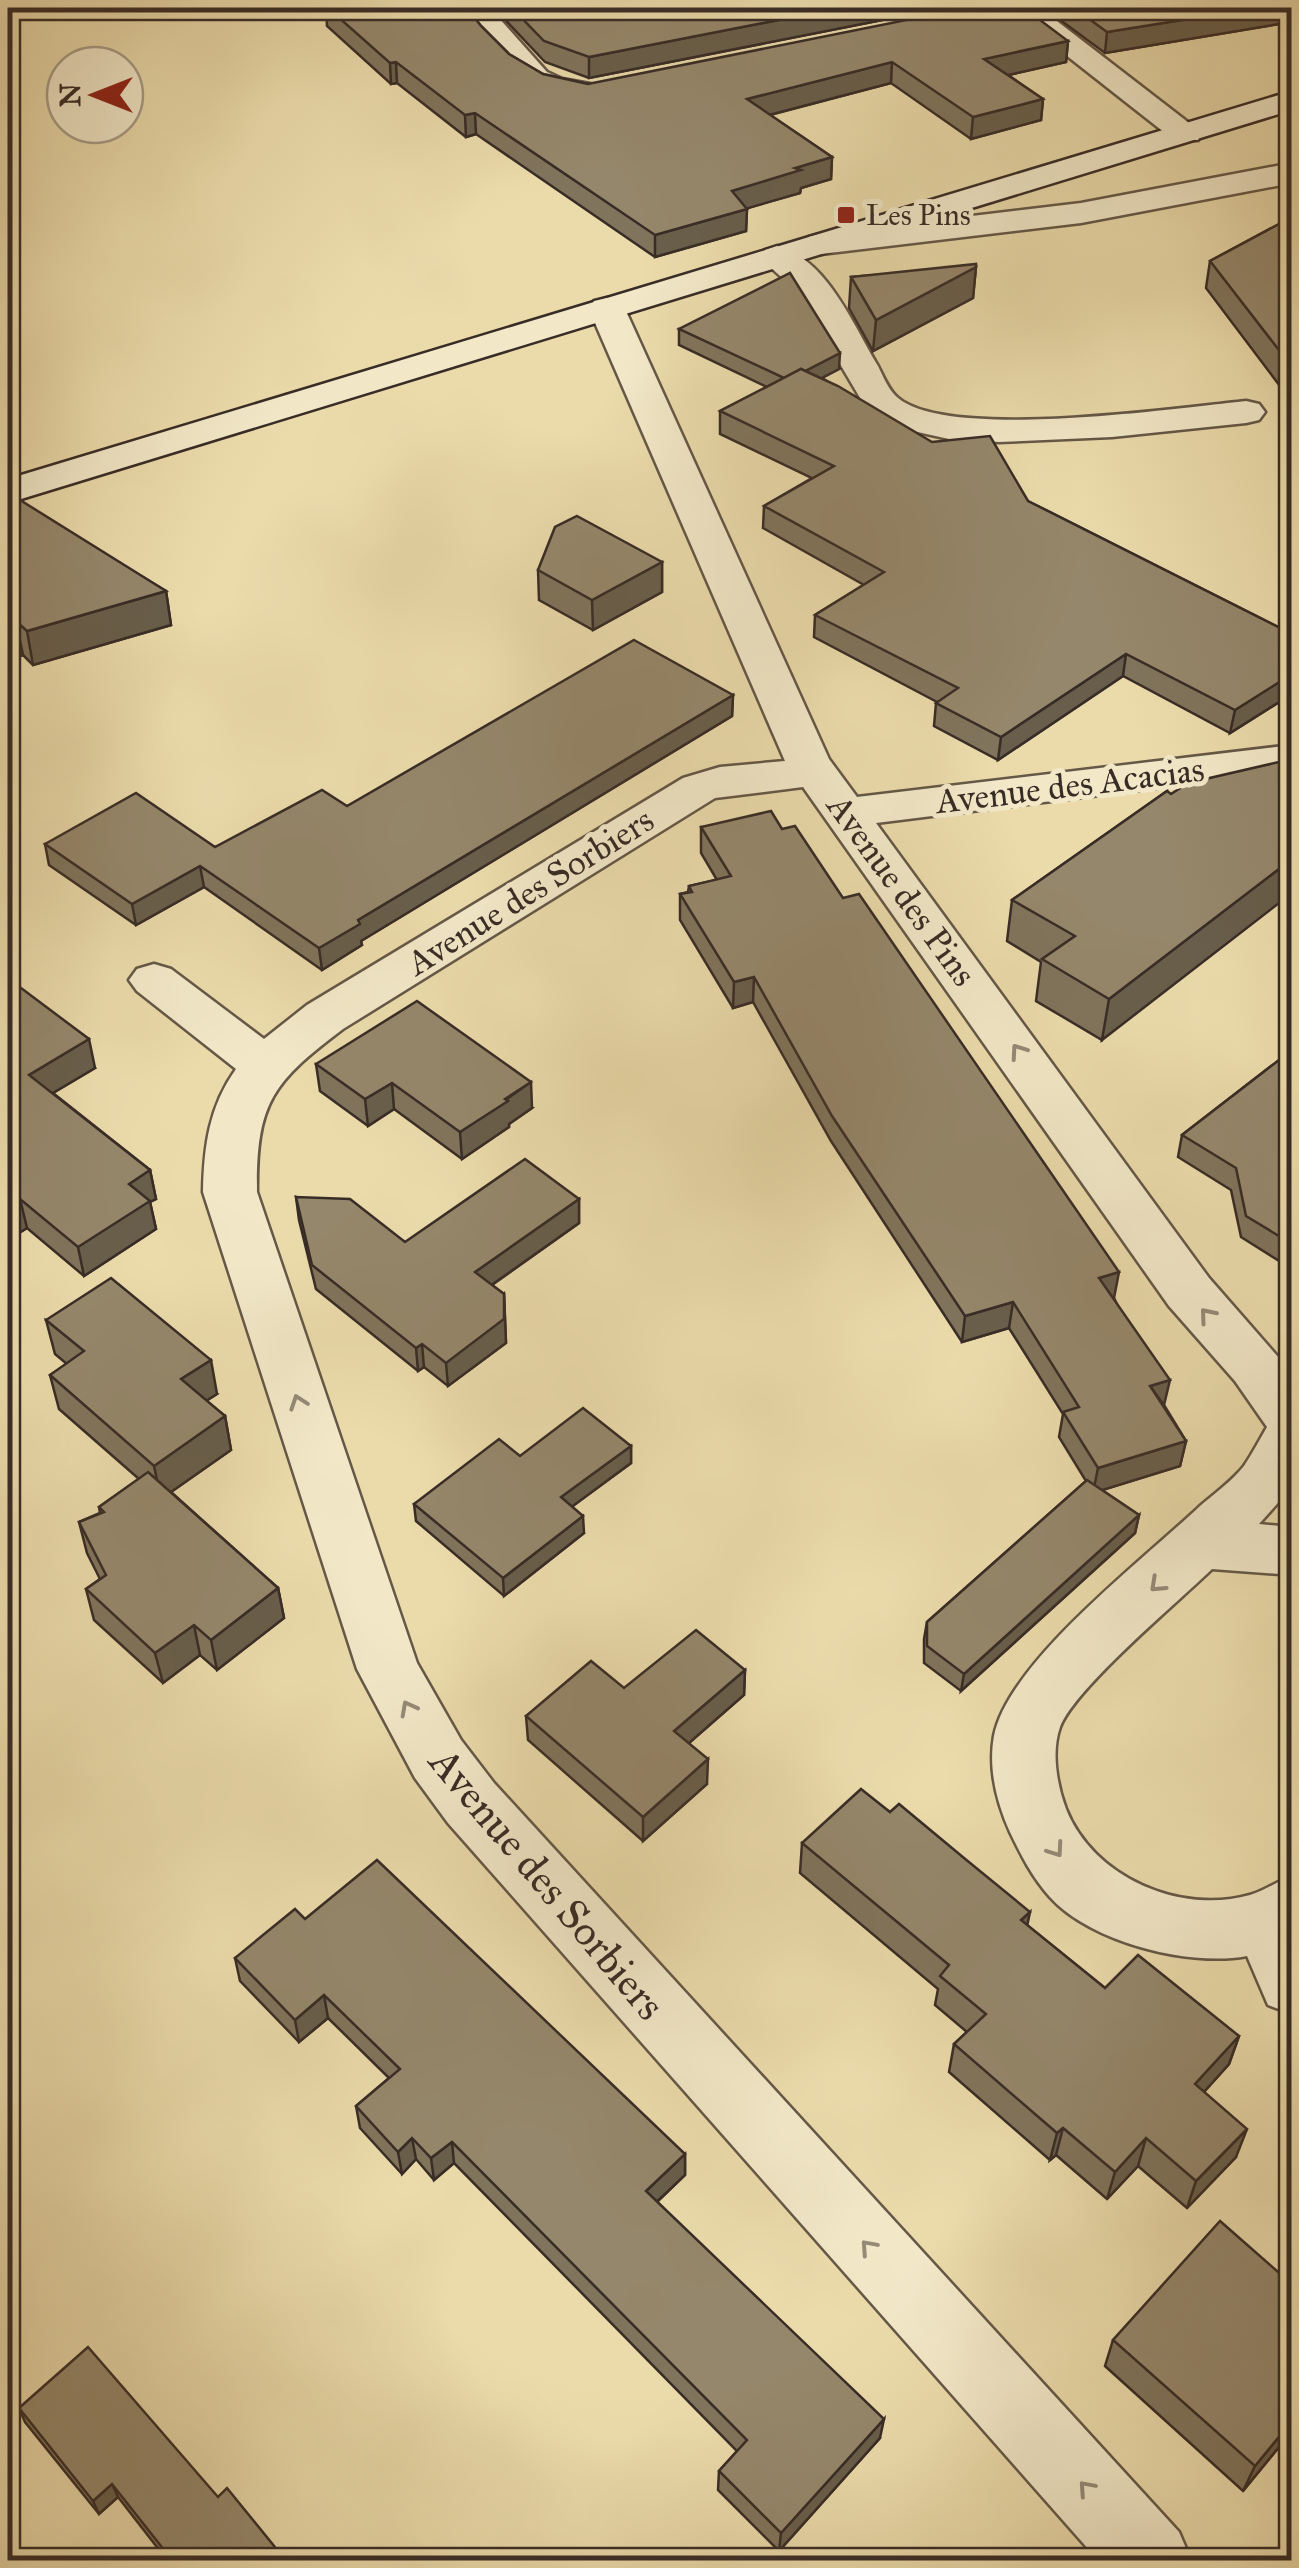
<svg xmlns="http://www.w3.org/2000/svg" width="1299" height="2568" font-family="'IM FELL Great Primer',serif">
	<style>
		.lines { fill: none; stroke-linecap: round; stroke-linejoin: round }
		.street-casing { stroke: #655847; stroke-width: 5 }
		.secondary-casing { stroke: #382c26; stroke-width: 5 }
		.street { fill: #f2e8c8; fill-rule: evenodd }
		.secondary { fill: #f2e8c8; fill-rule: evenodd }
		.wall { fill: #80745c; stroke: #382c26; stroke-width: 2.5 }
		.shaded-wall { fill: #685e4b; stroke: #382c26; stroke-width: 2.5 }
		.building { fill: #95876b; stroke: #382c26; stroke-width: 2.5 }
		.oneway { stroke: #958a77 }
		.poi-dot { fill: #8f2418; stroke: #f2e8c8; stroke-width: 4 }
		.labels { text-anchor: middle; stroke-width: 10; stroke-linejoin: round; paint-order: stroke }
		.far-poi-label { font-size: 30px; fill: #382c26; stroke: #f2e8c8; text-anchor: start }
		.street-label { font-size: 35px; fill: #382c26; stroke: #f2e8c8 }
		.near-street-label { font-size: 42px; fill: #382c26; stroke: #f2e8c8 }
	</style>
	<rect width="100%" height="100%" fill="#ebdbab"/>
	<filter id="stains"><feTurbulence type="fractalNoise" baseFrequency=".002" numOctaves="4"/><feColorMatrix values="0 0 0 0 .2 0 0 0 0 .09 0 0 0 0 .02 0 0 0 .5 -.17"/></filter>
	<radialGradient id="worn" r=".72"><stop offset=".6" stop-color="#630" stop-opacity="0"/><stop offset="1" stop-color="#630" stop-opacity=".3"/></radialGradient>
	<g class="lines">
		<g class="street-casing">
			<g id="street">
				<path d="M458,8H490L547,72L562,79L590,84L595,91L590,98C539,110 519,76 491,43C481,31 467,21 458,8Z"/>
				<polygon points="1006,8 1040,8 1202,133 1198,140 1174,140"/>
				<polygon points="1292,163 1292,183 1081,223 821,254 809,251 804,244 809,237 821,234 1081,203"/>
				<path d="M777,246C827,259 853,325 878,366C883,376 889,391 898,398C949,441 1177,408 1246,401L1259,404L1265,412L1259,420L1246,423L1112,437L999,442L949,439L895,427L869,413L797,291L759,257L765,250Z"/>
				<path d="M607,298L620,301L625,309L829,759L857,797L1292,745V771L876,823L1209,1278L1292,1373V1487L1259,1524L1292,1527V1575L1212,1569C1178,1602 1075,1688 1060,1727C1051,1752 1057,1785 1066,1809C1093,1877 1180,1915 1250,1895C1264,1891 1278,1881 1292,1876V2014L1268,2005L1247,1956C1189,1967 1090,1942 1050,1897C1032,1877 1021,1855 1010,1832C997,1803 988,1769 994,1736C1008,1663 1143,1560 1199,1507C1214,1494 1232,1481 1244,1466C1252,1454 1260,1439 1267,1427L1235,1381L1169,1306L803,787L715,798L343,1029C273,1082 256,1102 257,1192L417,1663L461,1740L494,1783L1179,2532L1191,2560H1098L448,1823L415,1778L357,1669L203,1192C204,1146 209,1107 236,1069L137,991L129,980L137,969L154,964L171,969L264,1039L307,1005L683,778L720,767L785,761L589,309L594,301Z"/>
			</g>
		</g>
		<g class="secondary-casing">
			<polygon id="secondary" points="1292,91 1292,110 8,503 8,479"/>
		</g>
		<use href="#street" class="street"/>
		<use href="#secondary" class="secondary"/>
	</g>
	<g class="wall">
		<polygon points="326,8 467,8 481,26 509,54 543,74 588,84 1068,41 1066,62 1008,75 1043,99 1041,120 971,139 891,83 770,115 832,157 831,179 801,188 800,193 747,208 746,231 655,257 476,134 466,137 397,83 391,84 327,26"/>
		<polygon points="494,8 943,8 589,78 545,62"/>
		<polygon points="1044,8 1292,8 1292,18 1291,22 1105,53"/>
		<polygon points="1292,217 1292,402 1206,288 1210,261"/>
		<polygon points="976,267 973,298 873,351 849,308 851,277"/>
		<polygon points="679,329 839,369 822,378 1028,501 1292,634 1292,694 1230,733 1123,676 998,760 934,726 936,703 937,702 814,637 815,615 864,585 763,528 764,506 812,478 720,434 720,411 767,387 679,345"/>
		<polygon points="8,496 166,591 171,625 33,665 23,655 8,660"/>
		<polygon points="662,562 662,592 593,630 539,600 538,570"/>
		<polygon points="733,695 732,716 361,941 362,945 322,970 204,887 136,925 49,865 45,844 215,847 347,806"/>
		<polygon points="1167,791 1102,1040 1036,1001 1041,962 1007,941 1012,900"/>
		<polygon points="701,827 782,829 1114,1298 1164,1405 1186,1441 1180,1466 1102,1490 1139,1515 1135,1533 961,1691 924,1663 924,1639 927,1622 1086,1481 1059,1437 1063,1414 1009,1328 962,1342 831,1141 753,1002 733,1008 680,920 680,894 688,892 689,886 717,880 701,853"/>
		<polygon points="8,996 95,1068 53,1093 150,1170 156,1199 150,1202 156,1229 84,1276 27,1228 8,1240"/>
		<polygon points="1292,1050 1292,1269 1241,1237 1231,1190 1178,1157 1182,1135"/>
		<polygon points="316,1064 532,1108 509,1124 509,1127 462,1159 394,1109 368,1126 320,1091"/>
		<polygon points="296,1197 405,1242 579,1199 579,1223 492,1285 504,1294 506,1343 448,1386 424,1367 418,1371 316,1289 299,1220"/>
		<polygon points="46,1320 217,1394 206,1401 225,1416 231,1450 171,1492 278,1588 284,1618 217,1670 200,1655 163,1683 94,1620 86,1589 100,1579 87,1553 79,1522 100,1513 99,1507 139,1479 59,1409 50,1375 67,1364 55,1354"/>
		<polygon points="631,1446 631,1463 572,1506 584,1533 504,1596 416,1521 414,1504 520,1456"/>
		<polygon points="745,1670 744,1695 689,1743 707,1784 643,1841 528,1740 526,1716 624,1688"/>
		<polygon points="802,1843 1027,1925 1105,1988 1239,2036 1229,2064 1204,2092 1236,2157 1187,2208 1138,2166 1107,2199 1056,2155 1050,2160 949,2072 954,2044 967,2032 935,2005 938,1989 800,1873"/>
		<polygon points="305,1919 685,2154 685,2175 657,2202 880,2438 779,2551 718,2490 719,2471 737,2451 454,2163 434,2180 416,2159 402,2174 360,2128 356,2106 389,2078 328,2018 299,2042 240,1981 235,1958"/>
		<polygon points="1286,2279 1292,2431 1243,2491 1105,2366 1113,2340"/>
		<polygon points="19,2408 218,2497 282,2560 167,2560 118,2497 99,2514 25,2422"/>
	</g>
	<g class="shaded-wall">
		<polygon points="840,8 943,8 589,78 589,57"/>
		<polygon points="1257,8 1292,8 1291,22 1105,53 1107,32"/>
		<polygon points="1068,41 1066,62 982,81 984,59"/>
		<polygon points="396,62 397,83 391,84 390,63"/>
		<polygon points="892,62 891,83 746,121 747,99"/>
		<polygon points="1043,99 1041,120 971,139 973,117"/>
		<polygon points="475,113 476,134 466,137 465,115"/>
		<polygon points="832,157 831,179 801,188 800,193 731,213 732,191 795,168"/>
		<polygon points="747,209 746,231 655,257 655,235"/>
		<polygon points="976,267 973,298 873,351 876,320"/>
		<polygon points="840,353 839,369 787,396 788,380"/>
		<polygon points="662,562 662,592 593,630 592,600"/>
		<polygon points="166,591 171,625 33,665 27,631"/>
		<polygon points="16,621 23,655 8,660 8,623"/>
		<polygon points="1126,654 1123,676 998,760 1001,737"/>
		<polygon points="1292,674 1292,694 1230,733 1235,710"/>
		<polygon points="733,695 732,716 361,941 362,945 322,970 319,948 358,920"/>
		<polygon points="1292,859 1292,893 1102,1040 1109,999"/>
		<polygon points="200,866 204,887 136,925 132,904"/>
		<polygon points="754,977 753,1002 733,1008 734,982"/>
		<polygon points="89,1039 95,1068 36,1103 29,1075"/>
		<polygon points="531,1082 532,1108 509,1124 509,1127 462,1159 460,1132"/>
		<polygon points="392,1083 394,1109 368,1126 365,1099"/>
		<polygon points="150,1170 156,1199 150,1202 156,1229 84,1276 78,1247 129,1184"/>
		<polygon points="20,1199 27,1228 8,1240 8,1207"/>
		<polygon points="579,1199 579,1223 476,1296 475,1272"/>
		<polygon points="1119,1272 1114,1298 1094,1303 1099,1278"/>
		<polygon points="504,1294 506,1343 448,1386 446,1363"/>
		<polygon points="1013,1302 1009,1328 962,1342 965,1316"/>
		<polygon points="422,1344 424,1367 418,1371 416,1348"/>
		<polygon points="211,1360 217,1394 187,1413 181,1379"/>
		<polygon points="1170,1380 1164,1405 1150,1386"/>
		<polygon points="225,1416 231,1450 161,1499 154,1466"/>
		<polygon points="1186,1441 1180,1466 1093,1493 1098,1468"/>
		<polygon points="631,1446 631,1463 562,1514 561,1497"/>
		<polygon points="1139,1515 1135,1533 961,1691 964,1674"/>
		<polygon points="583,1516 584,1533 504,1596 503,1578"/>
		<polygon points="278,1588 284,1618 217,1670 211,1640"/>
		<polygon points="194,1625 200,1655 163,1683 155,1653"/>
		<polygon points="745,1670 744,1695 674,1756 674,1731"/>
		<polygon points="708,1759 707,1784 643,1841 643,1817"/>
		<polygon points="1030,1912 1024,1941 1021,1920"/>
		<polygon points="324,1995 328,2018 299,2042 295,2020"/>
		<polygon points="1239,2036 1229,2064 1185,2113 1195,2084"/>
		<polygon points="1063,2128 1056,2155 1050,2160 1057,2133"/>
		<polygon points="1247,2129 1236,2157 1187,2208 1196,2181"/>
		<polygon points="412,2138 416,2159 402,2174 398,2152"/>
		<polygon points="1146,2138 1138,2166 1107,2199 1115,2172"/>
		<polygon points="452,2142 454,2163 434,2180 431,2158"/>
		<polygon points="685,2154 685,2175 646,2212 646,2191"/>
		<polygon points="884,2419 880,2438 779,2551 781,2533"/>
		<polygon points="1292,2421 1292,2431 1243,2491 1255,2466"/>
		<polygon points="112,2484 118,2497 99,2514 93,2501"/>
		<polygon points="279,2552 282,2560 270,2560"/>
	</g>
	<g class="building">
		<polygon points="328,8 467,8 481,26 509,54 543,74 588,84 966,8 1024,8 1068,41 984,59 1043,99 973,117 892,62 747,99 832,157 795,168 801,170 732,191 747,209 655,235 475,113 465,115 396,62 390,63"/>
		<polygon points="512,8 840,8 589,57 544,41"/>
		<polygon points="1074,8 1257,8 1107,32"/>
		<polygon points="1292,217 1292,367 1210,261"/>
		<polygon points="976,264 976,267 876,320 851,277"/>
		<polygon points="790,273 840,353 805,371 801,369 784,378 679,329"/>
		<polygon points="801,369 838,386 932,442 990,436 1028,501 1292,634 1292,674 1235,710 1126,654 1001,737 936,703 958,688 815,615 884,572 764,506 834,466 720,411"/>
		<polygon points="12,495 166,591 27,631 16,621 8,623 8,496"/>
		<polygon points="577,516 662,562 592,600 538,570 555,527"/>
		<polygon points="634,640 733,695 358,920 360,924 319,948 200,866 132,904 45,844 136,793 215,847 322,790 347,806"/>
		<polygon points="1292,759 1292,859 1109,999 1042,959 1075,936 1012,900 1167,791 1171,794 1188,783"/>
		<polygon points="771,811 782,829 795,826 843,898 859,894 1119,1272 1099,1278 1170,1380 1150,1386 1186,1441 1098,1468 1063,1412 1079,1407 1013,1302 965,1316 832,1116 754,977 734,982 680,894 692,892 689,886 731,876 701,827"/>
		<polygon points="21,988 89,1039 29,1075 150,1170 129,1184 150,1201 78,1247 20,1199 8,1207 8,996"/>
		<polygon points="417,1001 531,1082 505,1099 508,1101 460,1132 392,1083 365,1099 316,1064"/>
		<polygon points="1292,1050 1292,1244 1246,1216 1236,1168 1182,1135"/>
		<polygon points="525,1159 579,1199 475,1272 504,1294 504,1319 446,1363 422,1344 416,1348 312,1265 296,1197 350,1199 405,1242"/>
		<polygon points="111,1278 211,1360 181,1379 225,1416 154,1466 50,1375 84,1351 46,1320"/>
		<polygon points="583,1408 631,1446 561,1497 583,1516 503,1578 414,1504 499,1439 520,1456"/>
		<polygon points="148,1472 278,1588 211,1640 194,1625 155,1653 86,1589 106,1575 79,1522 104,1512 99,1507"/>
		<polygon points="1087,1480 1139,1515 964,1674 927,1646 927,1622"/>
		<polygon points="696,1630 745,1670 674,1731 708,1759 643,1817 526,1716 591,1661 624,1688"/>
		<polygon points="861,1789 890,1812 899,1804 964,1858 1030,1912 1021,1920 1105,1988 1138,1955 1239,2036 1195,2084 1247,2129 1196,2181 1146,2138 1115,2172 1063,2128 1057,2133 954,2044 986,2014 940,1976 949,1965 802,1843"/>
		<polygon points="377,1860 685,2154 646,2191 884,2419 781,2533 719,2471 747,2440 452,2142 431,2158 412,2138 398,2152 356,2106 400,2069 324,1995 295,2020 235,1958 295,1909 305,1919"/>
		<polygon points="1220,2221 1286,2279 1292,2272 1292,2421 1255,2466 1113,2340"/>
		<polygon points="88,2347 218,2497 227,2488 279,2552 270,2560 172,2560 112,2484 93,2501 19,2408"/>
	</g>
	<defs><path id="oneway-chevron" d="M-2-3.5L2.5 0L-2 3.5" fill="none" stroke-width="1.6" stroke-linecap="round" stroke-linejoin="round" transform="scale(2.5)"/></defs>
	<g class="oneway">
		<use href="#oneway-chevron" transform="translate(1018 1051) rotate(-125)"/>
		<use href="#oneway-chevron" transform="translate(1207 1315) rotate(-130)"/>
		<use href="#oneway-chevron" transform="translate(298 1402) rotate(-109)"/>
		<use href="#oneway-chevron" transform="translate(1157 1585) rotate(137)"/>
		<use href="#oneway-chevron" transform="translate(408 1708) rotate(-118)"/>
		<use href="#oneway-chevron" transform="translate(1056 1850) rotate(55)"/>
		<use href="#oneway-chevron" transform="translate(868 2247) rotate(-132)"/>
		<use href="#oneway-chevron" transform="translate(1086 2488) rotate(-132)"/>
	</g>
	<rect class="poi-dot" x="836" y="205" width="20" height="20" rx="5"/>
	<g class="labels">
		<g class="far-poi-label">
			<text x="866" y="225">Les Pins</text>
		</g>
		<g class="street-label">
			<text transform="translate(1070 785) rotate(-7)" y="12">Avenue des Acacias</text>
			<text transform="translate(902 890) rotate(54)" y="12">Avenue des Pins</text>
			<text transform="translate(530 891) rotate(-32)" y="12">Avenue des Sorbiers</text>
		</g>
		<g class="near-street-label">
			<text transform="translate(548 1883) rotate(50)" y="15">Avenue des Sorbiers</text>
		</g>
	</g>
	<rect width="1299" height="2568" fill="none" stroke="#ebdbab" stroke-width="40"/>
	<rect x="10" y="10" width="1279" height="2548" fill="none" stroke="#382c26" stroke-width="5"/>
	<rect x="20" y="20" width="1259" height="2528" fill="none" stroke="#382c26" stroke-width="2.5"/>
	<g transform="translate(95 95) rotate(270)"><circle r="48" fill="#f2e8c8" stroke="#a89d87" stroke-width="2.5"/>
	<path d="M0-8L18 38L0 25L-18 38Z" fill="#8f2418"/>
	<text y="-15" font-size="28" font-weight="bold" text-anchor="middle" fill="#382c26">N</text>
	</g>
	<rect width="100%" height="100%" filter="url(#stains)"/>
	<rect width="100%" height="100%" fill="url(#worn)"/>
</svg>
